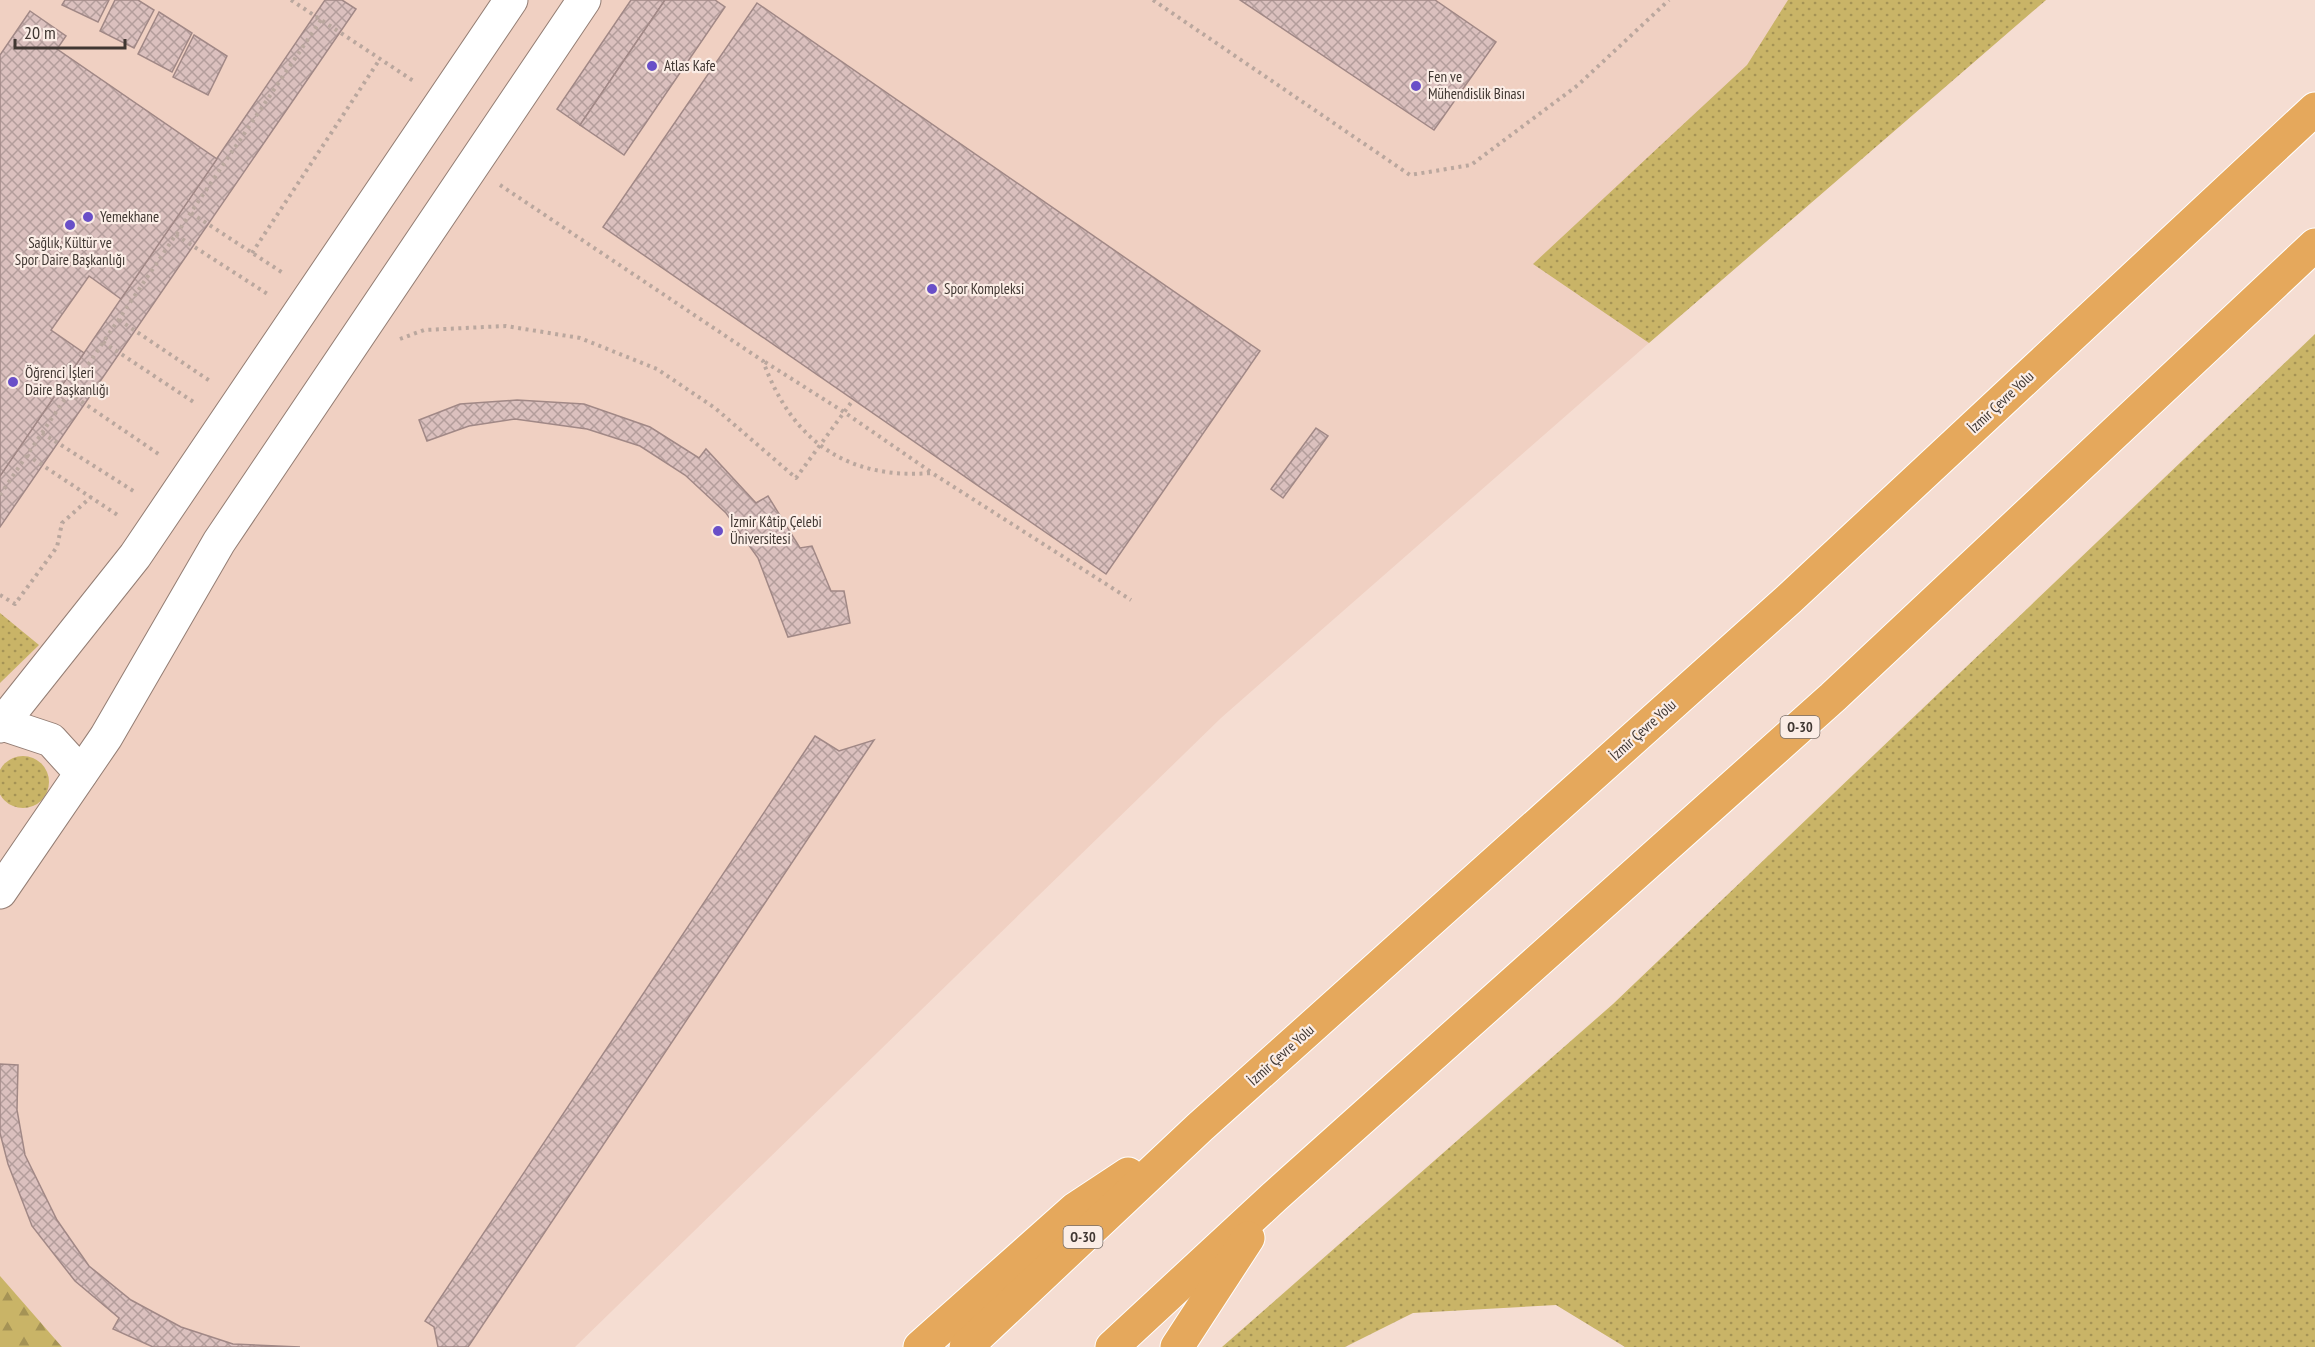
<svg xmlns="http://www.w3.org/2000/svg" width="2315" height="1347" font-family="'PT Sans Narrow',sans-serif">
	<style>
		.built { fill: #f0d0c2 }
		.grass { fill: url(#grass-dots) }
		.forest { fill: url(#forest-firs) }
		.building { fill: url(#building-cross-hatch); stroke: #a18886; stroke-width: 1.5 }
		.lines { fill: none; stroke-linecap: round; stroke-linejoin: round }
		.secondary-casing { stroke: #937d73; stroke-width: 35 }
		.highway-casing { stroke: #fff; stroke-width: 35 }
		.path { stroke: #baa79e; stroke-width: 4; stroke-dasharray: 3 4.5; stroke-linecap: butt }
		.secondary { stroke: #fff; stroke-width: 33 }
		.highway { stroke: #e5a85c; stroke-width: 33 }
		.poi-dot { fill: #694fc8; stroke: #fbede6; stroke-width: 2 }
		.labels { text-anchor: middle; stroke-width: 4.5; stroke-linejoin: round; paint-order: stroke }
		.shield { fill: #fbede6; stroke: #786e68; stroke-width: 1.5 }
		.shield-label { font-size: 14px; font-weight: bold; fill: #403732 }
		.poi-label { font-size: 15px; fill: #403732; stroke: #fbede6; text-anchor: start }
		.street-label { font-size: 15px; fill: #403732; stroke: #fbede6 }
	</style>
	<defs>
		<pattern id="grass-dots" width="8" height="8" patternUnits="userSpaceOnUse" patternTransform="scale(1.5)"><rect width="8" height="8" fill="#c9b467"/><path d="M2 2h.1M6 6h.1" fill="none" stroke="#a59355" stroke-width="1.8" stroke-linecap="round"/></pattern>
		<pattern id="forest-firs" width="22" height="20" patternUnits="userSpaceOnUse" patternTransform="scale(1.5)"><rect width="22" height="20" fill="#c9b467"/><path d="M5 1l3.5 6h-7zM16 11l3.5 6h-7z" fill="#a59355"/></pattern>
		<pattern id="building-cross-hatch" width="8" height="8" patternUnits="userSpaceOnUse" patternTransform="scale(1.5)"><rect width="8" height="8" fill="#dbc0be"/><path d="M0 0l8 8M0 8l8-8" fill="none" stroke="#b39d9b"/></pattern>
	</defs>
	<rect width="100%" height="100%" fill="#f5ddd2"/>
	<polygon class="built" points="0,0 2046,0 1649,343 1221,718 575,1347 0,1347"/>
	<g class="grass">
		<polygon points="1788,0 2046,0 1649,343 1533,264 1747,65"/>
		<polygon points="2315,334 2315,1347 1625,1347 1556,1305 1413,1313 1345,1347 1222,1347 1613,1004"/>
		<polygon points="0,613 39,645 0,683"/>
		<circle cx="23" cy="782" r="26"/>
	</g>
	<polygon class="forest" points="0,1276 62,1347 0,1347"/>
	<g class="building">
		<polygon points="65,0 109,0 98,22 62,5"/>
		<polygon points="115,0 138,0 154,10 134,48 100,31"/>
		<polygon points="325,0 342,0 356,9 0,527 0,476"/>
		<polygon points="631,0 665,0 580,125 557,109"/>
		<polygon points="665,0 715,0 725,7 624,155 580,125"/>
		<polygon points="1240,0 1435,0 1496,42 1434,130"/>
		<polygon points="757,3 1260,351 1106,574 603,227"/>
		<polygon points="30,11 66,36 57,49 217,159 121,299 89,276 51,330 84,353 0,476 0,55"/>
		<polygon points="159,12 192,33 172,72 138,54"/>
		<polygon points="194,35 227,56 208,95 173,77"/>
		<polygon points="517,400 584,404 650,427 699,458 706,449 756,503 768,496 800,548 812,546 831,591 844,591 850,623 788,637 758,558 726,513 685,475 640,446 587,429 515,419 469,426 427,441 419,420 460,404"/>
		<polygon points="1316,428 1328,436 1283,498 1271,489"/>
		<polygon points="815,736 839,751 874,740 468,1347 438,1347 434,1327 425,1321"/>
		<polygon points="0,1064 18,1065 17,1110 25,1155 57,1220 89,1266 131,1300 181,1327 233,1344 300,1347 153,1347 113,1329 119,1318 75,1281 32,1226 8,1164 0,1133"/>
	</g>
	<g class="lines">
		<g class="secondary-casing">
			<g id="secondary">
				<polyline points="0,723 51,740 81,773"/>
				<polyline points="0,726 135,556 511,0"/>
				<polyline points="0,892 106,737 219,542 584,0"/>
			</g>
		</g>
		<g class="highway-casing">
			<g id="highway">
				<polyline points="920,1347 1075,1209 1128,1174"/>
				<polyline points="966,1347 1200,1127 1789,599 2315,109"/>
				<polyline points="1112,1347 1274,1197 1833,697 2315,245"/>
				<polyline points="1177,1347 1248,1238"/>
			</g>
		</g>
		<g class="path">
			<polyline points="291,0 415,82"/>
			<polyline points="1153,0 1410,175 1471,165 1578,85 1669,0"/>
			<path d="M500,185L763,361C792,441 847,480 932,473L1131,600"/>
			<polyline points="191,213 283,273"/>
			<polyline points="176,235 269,295"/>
			<polyline points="252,253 380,59"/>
			<polyline points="119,320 210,381"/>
			<polyline points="400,339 424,330 506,326 580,338 657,369 715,408 796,478 853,400"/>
			<polyline points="103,342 195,403"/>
			<polyline points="765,362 844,412 931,472"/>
			<polyline points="69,393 160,455"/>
			<polyline points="42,433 135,492"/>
			<polyline points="27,455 119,516"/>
			<polyline points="0,495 321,20"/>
			<polyline points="0,595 15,604 57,547 62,523 91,497"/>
		</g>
		<use href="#secondary" class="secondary"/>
		<use href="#highway" class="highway"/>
	</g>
	<g class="poi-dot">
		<circle cx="652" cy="66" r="6"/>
		<circle cx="1416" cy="86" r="6"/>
		<circle cx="88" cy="217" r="6"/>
		<circle cx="70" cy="225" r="6"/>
		<circle cx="932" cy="289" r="6"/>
		<circle cx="13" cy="382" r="6"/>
		<circle cx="718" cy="531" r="6"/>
	</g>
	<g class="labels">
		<g class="shield">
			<rect x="1780.5" y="716" width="39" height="22" rx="4.5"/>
			<rect x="1063.5" y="1226" width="39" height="22" rx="4.5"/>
		</g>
		<g class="shield-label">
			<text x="1800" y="732">O-30</text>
			<text x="1083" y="1242">O-30</text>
		</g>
		<g class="poi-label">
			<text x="664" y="71">Atlas Kafe</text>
			<text x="1428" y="82">Fen ve<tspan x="1428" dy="17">Mühendislik Binası</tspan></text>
			<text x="100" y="222">Yemekhane</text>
			<text x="70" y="248" text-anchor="middle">Sağlık, Kültür ve<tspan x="70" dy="17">Spor Daire Başkanlığı</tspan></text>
			<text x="944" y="294">Spor Kompleksi</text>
			<text x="25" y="378">Öğrenci İşleri<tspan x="25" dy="17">Daire Başkanlığı</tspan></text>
			<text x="730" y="527">İzmir Kâtip Çelebi<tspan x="730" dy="17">Üniversitesi</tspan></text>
		</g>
		<g class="street-label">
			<text transform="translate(2001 402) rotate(-43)" y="5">İzmir Çevre Yolu</text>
			<text transform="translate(1643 730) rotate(-42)" y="5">İzmir Çevre Yolu</text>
			<text transform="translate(1281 1055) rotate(-42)" y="5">İzmir Çevre Yolu</text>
		</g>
	</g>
	<path d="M15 39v9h110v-9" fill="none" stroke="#403732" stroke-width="3"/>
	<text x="24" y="39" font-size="18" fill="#403732" stroke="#fbede6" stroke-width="4.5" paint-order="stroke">20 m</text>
</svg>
